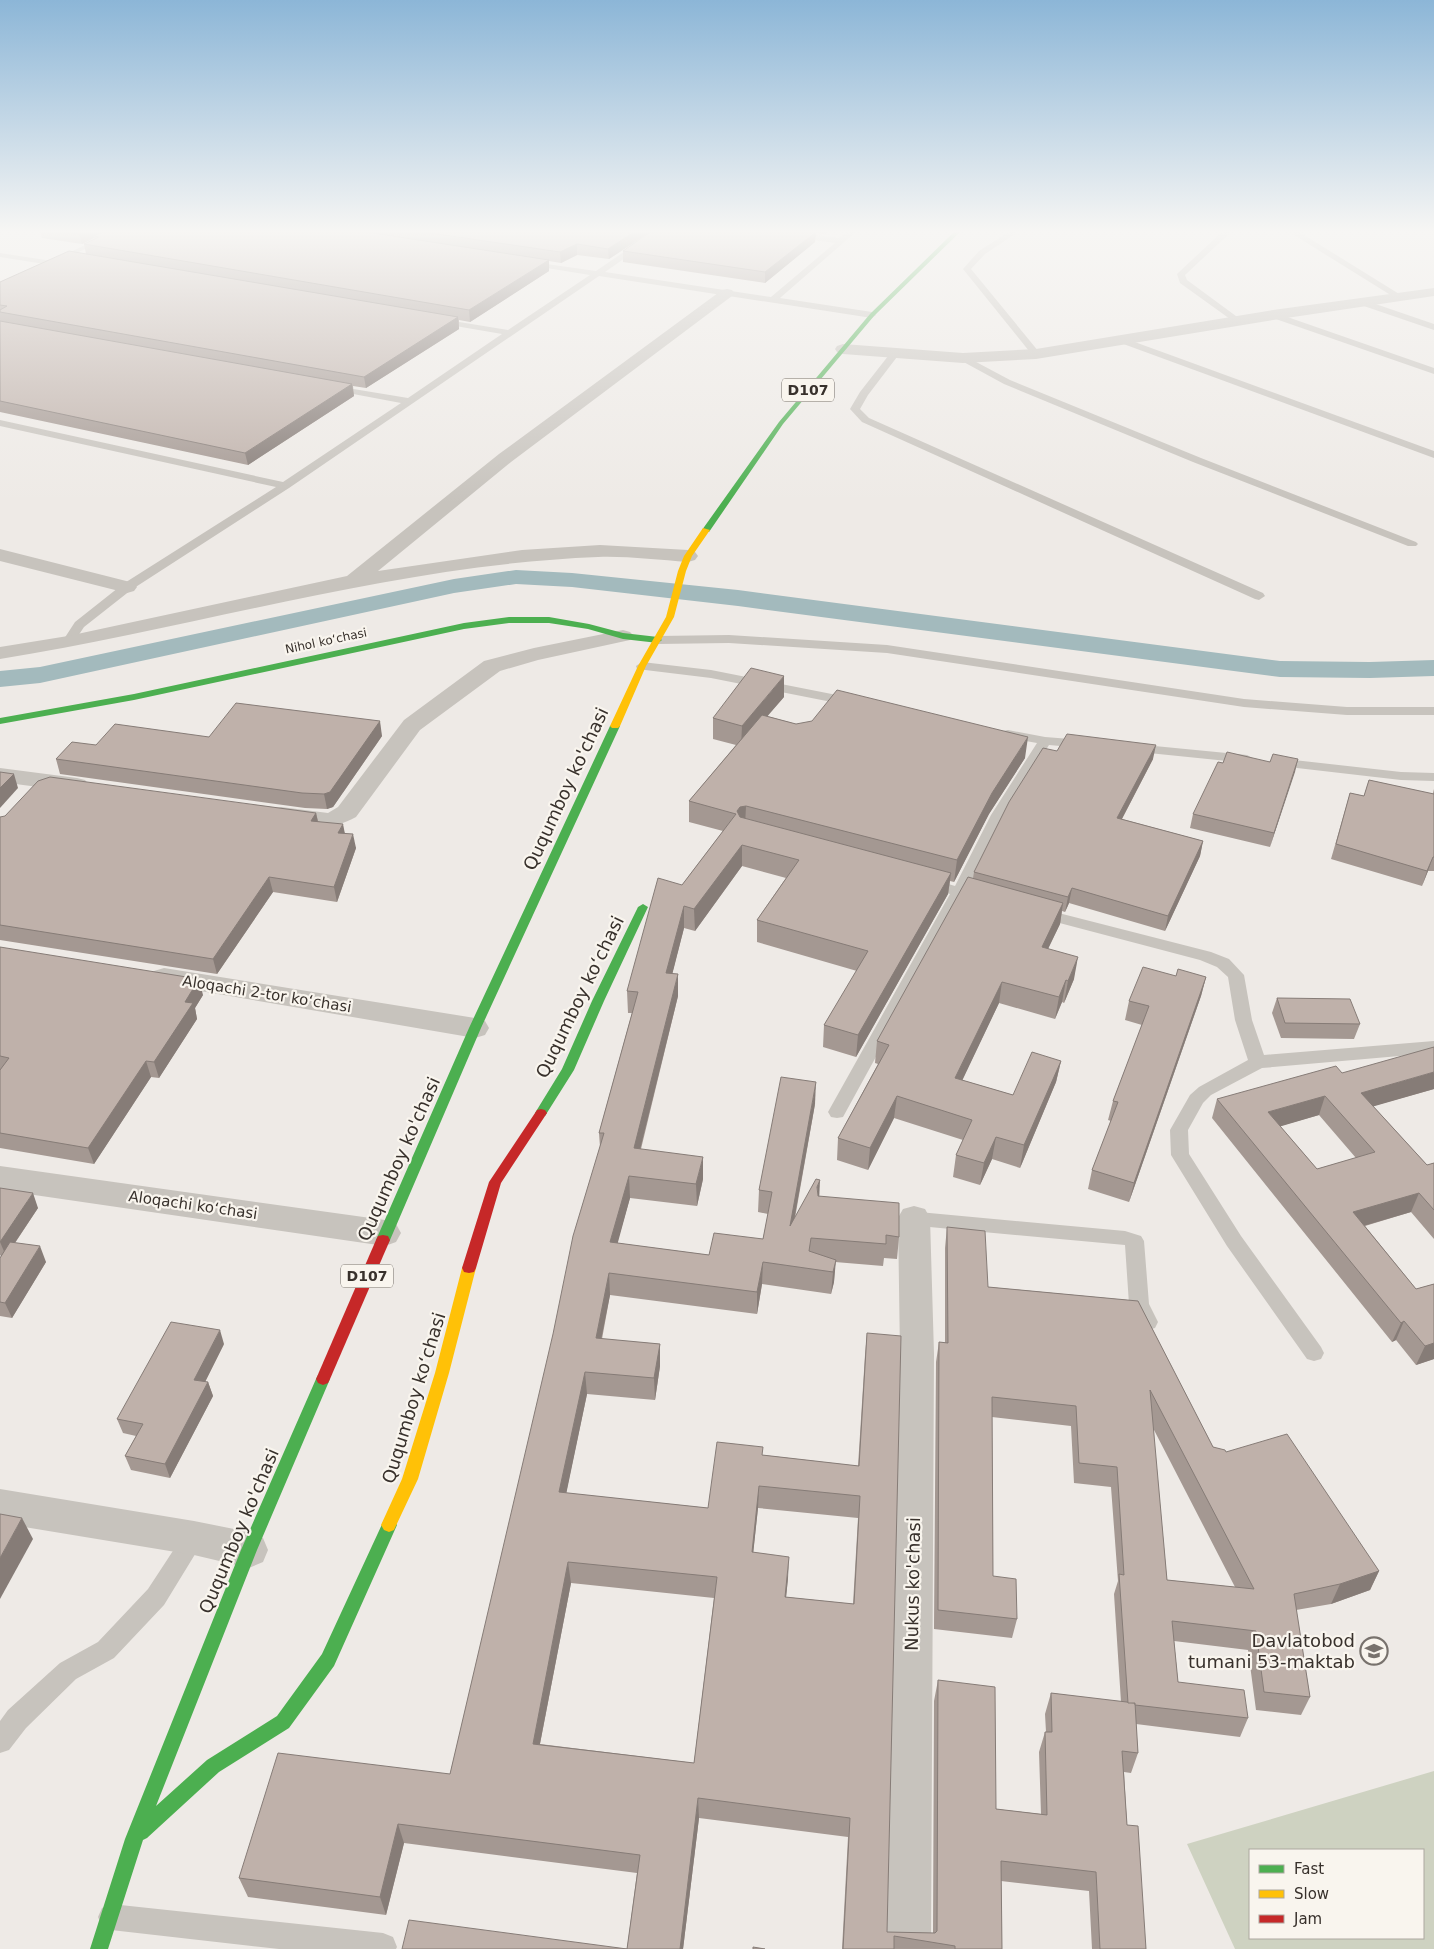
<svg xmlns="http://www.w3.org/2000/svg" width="1434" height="1949" font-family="'DejaVu Sans',sans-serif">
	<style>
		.green { fill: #ced2c1; fill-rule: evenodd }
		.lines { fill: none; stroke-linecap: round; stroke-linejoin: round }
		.canal { fill: #a3babd; fill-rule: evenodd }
		.lane { fill: #c7c3bd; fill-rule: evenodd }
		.street { fill: #c7c3bd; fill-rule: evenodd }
		.fast { fill: #4caf50; fill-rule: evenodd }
		.slow { fill: #ffc107; fill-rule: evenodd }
		.jam { fill: #c62828; fill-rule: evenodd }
		.wall { fill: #a49892; fill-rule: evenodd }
		.shaded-wall { fill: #867c77 }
		.building { fill: #bfb1aa; stroke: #867c77; fill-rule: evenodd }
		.labels { text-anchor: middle; stroke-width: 4.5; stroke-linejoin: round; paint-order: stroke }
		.far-street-label { font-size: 12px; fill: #38312c; stroke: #f9f5ee }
		.shield { fill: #f9f5ee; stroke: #726c66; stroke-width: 1 }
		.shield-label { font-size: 14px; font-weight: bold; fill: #38312c }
		.street-label { font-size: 15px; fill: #38312c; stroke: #f9f5ee }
		.near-street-label { font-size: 18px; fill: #38312c; stroke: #f9f5ee }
		.near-poi-label { font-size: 18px; fill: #38312c; stroke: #f9f5ee; text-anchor: end }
	</style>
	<rect width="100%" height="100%" fill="#eeeae6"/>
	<path class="green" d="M1434,1771V1949H1235L1187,1844ZM1250,1850H1423V1938H1250Z"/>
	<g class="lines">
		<polygon class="canal" points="516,570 572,573 738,590 1280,661 1370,662 1434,660 1434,676 1370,678 1280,677 738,606 572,587 516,584 454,593 40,683 0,687 0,671 40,667 454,579"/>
		<g class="lane">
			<polygon points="116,230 126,230 51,265 0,257 0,253 52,261"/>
			<polygon points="656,230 665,230 605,272 771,297 835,243 759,232 755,230 777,230 839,238 849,230 858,230 780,298 872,312 876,315 872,318 599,276 289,488 131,590 84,627 72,645 64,645 62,642 75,622 123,584 276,487 0,426 0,420 283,482 401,403 332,390 329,389 329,385 408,398 502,334 438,323 434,320 435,318 508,330 590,275 528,265 525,265 525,261 596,271"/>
			<polygon points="1012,230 1021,230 985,254 971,269 1039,352 1041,354 1036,357 1033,356 963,269 979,251"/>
			<polygon points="1224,230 1233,230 1185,275 1187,280 1240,319 1241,321 1237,324 1180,283 1177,274"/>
			<polygon points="1286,230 1296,230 1404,297 1397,299"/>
			<polygon points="1361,299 1434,324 1434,330 1358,304 1358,300"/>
			<polygon points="1273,312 1434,368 1434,374 1270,317 1270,313"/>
			<polygon points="1121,337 1434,451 1434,458 1118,342 1116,340"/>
			<polygon points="895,350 900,353 868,395 860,409 869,418 1263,593 1265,596 1259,600 1255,599 862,422 850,409 860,392 892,351"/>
			<polygon points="963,355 1010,380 1201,458 1416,542 1418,544 1416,546 1408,546 1193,462 1004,384 960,360 958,358"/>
			<polygon points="729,635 887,645 1244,699 1347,707 1434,707 1434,715 1347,715 1244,707 887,653 729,643 658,644 652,640 658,636"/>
			<polygon points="642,662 711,670 852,698 859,702 852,706 711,678 637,669 636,666"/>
			<polygon points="1008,730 1045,737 1083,740 1090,744 1083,748 1049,745 1005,815 968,889 986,895 989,898 986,901 981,903 963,898 843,1117 837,1118 831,1117 828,1112 950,894 923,886 920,883 923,880 928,878 955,886 991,815 1037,743 1003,737 1001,734 1003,731"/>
			<polygon points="1134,744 1247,755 1254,759 1247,763 1129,751 1127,748"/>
			<polygon points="1276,758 1401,772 1434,773 1434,781 1401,780 1271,765 1269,762"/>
			<polygon points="1039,908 1211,952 1229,959 1244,975 1252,1020 1264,1055 1434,1041 1434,1053 1262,1068 1211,1095 1203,1103 1188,1130 1189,1154 1241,1236 1321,1347 1324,1353 1321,1359 1314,1361 1307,1359 1227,1246 1171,1155 1170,1130 1190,1095 1199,1087 1248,1060 1235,1020 1228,977 1217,967 1200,960 1033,916 1031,913 1033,910"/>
			<polygon points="908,1211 1125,1231 1141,1236 1144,1241 1149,1304 1158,1322 1155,1328 1148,1330 1141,1328 1129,1304 1125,1245 908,1225 901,1223 899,1218 901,1213"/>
			<polygon points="194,1528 202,1531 205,1538 164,1605 114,1658 76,1679 26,1728 9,1750 0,1753 0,1721 8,1710 60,1663 98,1642 148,1589 186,1531"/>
			<polygon points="111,1904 383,1933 393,1937 397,1947 396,1949 279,1949 111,1930 102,1926 98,1917 102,1908"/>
		</g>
		<g class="street">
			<polygon points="1434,288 1434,296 1273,320 1036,359 963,363 843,354 837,352 835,349 837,346 843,344 963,353 1036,349 1273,310"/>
			<path d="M727,289L732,290L734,293L732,296L511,462L378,571L522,550L600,545L688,550L695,552L698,556L695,560L688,562C658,560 627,556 598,557C395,565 199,627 0,659V647L68,636L347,576L499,454L722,290Z"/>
			<polygon points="0,549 134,583 137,587 134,591 127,593 0,561"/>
			<path d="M623,630L630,632L634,636L630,640L538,660L500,671L420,730L356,817C331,832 299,826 272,819L269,814L272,809L281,807L328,813L338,807L404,720L484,661L534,648Z"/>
			<polygon points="0,768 77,778 85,780 89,785 85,790 77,792 0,782"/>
			<polygon points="164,968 475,1018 485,1021 489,1028 485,1035 475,1038 154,983 150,977 154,971"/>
			<polygon points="0,1166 385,1220 396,1224 401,1233 396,1242 385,1246 0,1190"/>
			<polygon points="914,1206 925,1209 930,1218 934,1354 931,1949 885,1949 900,1354 898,1218 903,1209"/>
			<polygon points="0,1489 194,1521 249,1532 263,1538 268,1550 263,1562 249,1568 194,1555 0,1523"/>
		</g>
		<g class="fast">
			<polygon points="956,230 962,230 874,316 783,424 709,532 703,532 702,530 779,422 870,314"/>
			<polygon points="509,617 549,617 589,624 623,633 658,637 662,640 658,643 623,639 588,629 549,623 509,623 464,629 134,700 0,724 0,718 134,694 464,623"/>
			<polygon points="615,723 620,726 481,1028 390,1240 388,1244 383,1245 378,1244 376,1240 469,1028 610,726"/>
			<polygon points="643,904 648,907 604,1001 574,1070 545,1116 537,1116 535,1113 562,1069 592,1001 638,907"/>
			<polygon points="323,1373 328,1375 330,1379 257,1550 156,1806 207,1760 277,1716 322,1654 384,1520 389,1518 394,1520 397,1525 334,1666 289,1728 219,1772 147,1838 143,1840 108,1949 90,1949 125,1839 241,1550 316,1379 318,1375"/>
		</g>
		<g class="slow">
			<polygon points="703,528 710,530 692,556 686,571 674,617 646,666 620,726 618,728 612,728 610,726 638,666 666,617 678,571 684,556"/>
			<polygon points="469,1263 474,1264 476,1268 449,1373 418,1479 394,1530 389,1532 384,1530 381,1525 402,1479 435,1373 462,1268 464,1264"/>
		</g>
		<g class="jam">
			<polygon points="541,1109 545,1110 547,1113 501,1183 476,1268 474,1272 469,1273 464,1272 462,1268 489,1182 537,1110"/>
			<polygon points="383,1235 388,1236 390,1240 330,1379 328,1383 323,1385 318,1383 316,1379 376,1240 378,1236"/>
		</g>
	</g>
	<g class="wall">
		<polygon points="40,230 653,230 609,259 577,255 561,263 549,261 549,271 470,322 459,320 459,329 366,388 353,386 354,396 248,465 0,412 0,282 86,254 84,244 95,239 94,238 82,244 42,238"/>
		<polygon points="653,230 830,230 825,234 816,233 815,242 765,283 623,262 623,251"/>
		<path d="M784,697L767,716L796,724L1025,758L989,814L954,882L950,881L948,894L856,1057L823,1047L824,1025L857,971L757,942V920L786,878L742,866L695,931L684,928L672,974L678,996L641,1149L703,1179L697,1206L630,1198L617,1243L709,1255L763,1239L768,1214L758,1212L759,1190L815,1104L795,1218L819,1196L899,1237L897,1259L884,1258L883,1266L835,1262L834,1282L831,1294L762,1284L757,1314L610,1295L602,1339L660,1344V1366L655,1400L587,1394L566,1493L708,1508L763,1455L858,1466L865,1355L867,1333L887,1932L933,1933L934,1701L938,1680L996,1809L1041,1814L1039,1752L1045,1732H1046L1045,1714L1051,1693L1121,1702L1114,1594L1118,1581L1111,1487L1074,1483L1071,1426L992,1417L993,1576L1017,1619L1012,1638L934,1629L936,1362L939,1342L945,1343V1248L947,1227L988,1287L1138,1301L1213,1447L1226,1452L1379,1571L1370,1590L1331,1604L1296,1610L1310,1697L1301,1715L1256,1710L1248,1650L1174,1641L1178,1682L1248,1718L1240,1737L1136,1724L1138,1753L1131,1773L1124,1772L1127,1825L1146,1949H1092L1089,1891L1001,1881L1002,1949H842L848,1837L699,1818L683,1949H402H627L637,1873L404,1843L386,1915L248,1897L239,1878L450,1774L600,1147L599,1133L632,1013H628L627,991L682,885L723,831L689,822V801L736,745L713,739V718ZM1153,1428L1235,1587L1167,1580ZM758,1508L858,1518L853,1604L786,1597L788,1578L753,1553ZM571,1583L714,1598L694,1763L540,1744Z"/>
		<polygon points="382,736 333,807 327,809 305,808 60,774 56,759 96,745 209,737"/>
		<polygon points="1057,751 1153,759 1122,819 1203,841 1200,856 1165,931 1069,903 1065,912 1062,911 1060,924 1048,948 1074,979 1064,1003 1062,1002 1055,1019 999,1003 962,1080 1013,1095 1061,1061 1056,1082 1020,1168 992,1159 980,1185 953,1177 956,1155 963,1140 894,1118 868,1170 837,1160 838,1138 878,1064 875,1063 877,1041 973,878 974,872"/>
		<polygon points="1298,759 1270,847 1190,828 1193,814 1223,763 1270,762"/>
		<polygon points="1369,780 1433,794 1433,793 1434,789 1434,871 1428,871 1422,886 1331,859 1350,793 1364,796"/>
		<polygon points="316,813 318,821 345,833 356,848 337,902 273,892 217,974 0,940 0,817"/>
		<polygon points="0,947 203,995 195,1008 197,1019 159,1078 151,1077 94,1164 0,1148"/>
		<polygon points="1176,976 1206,977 1201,996 1129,1202 1088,1189 1092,1170 1111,1121 1108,1120 1113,1101 1142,1025 1125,1020 1129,1001"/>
		<polygon points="1277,998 1360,1024 1354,1039 1281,1038 1272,1013"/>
		<path d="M1342,1073L1434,1089L1373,1106L1427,1165L1434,1163V1239L1411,1212L1365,1226L1416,1289L1434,1284V1359L1416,1365L1396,1340L1392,1342L1212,1118L1217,1099ZM1319,1115L1356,1158L1317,1169L1280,1126Z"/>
		<polygon points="0,1188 38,1208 15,1243 46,1262 12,1318 0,1316 0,1258 1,1256 0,1255"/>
		<polygon points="224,1344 205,1382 208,1382 213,1396 170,1478 131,1470 125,1456 136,1436 123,1433 117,1419"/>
	</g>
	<g class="shaded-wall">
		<polygon points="87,230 112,230 94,236 94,238 82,244 79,234"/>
		<polygon points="637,230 653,230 609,259 608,249"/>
		<polygon points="825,230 830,230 825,234"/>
		<polygon points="816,232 815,242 765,283 765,272"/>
		<polygon points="577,244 577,255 561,263 560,252"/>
		<polygon points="549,260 549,271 470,322 469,310"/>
		<polygon points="458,317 459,329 366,388 364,377"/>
		<polygon points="352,384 354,396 248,465 245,453"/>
		<polygon points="784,676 784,697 741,747 742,726"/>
		<polygon points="380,721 382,736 333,807 327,809 324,794"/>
		<polygon points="1028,737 1025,758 989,814 954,882 957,860 992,793"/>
		<polygon points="1156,745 1153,759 1115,832 1117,818"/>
		<polygon points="1298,759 1295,772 1270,847 1274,833"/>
		<polygon points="14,774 18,788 0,808 0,788"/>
		<polygon points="746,806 745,827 737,811 740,807"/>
		<polygon points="316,813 319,827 311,821"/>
		<polygon points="343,824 346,839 338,833"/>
		<polygon points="353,834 356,848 337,902 334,887"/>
		<polygon points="1203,841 1200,856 1165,931 1168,916"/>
		<polygon points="742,845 742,866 695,931 694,909"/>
		<polygon points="1433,857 1428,871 1422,886 1427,871"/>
		<polygon points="951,873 948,894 856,1057 858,1035"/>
		<polygon points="269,877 273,892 217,974 213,959"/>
		<polygon points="1072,888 1069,903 1065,912 1068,897"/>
		<polygon points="1063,903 1060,924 1039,968 1042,947"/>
		<polygon points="684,906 684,928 667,995 666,973"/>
		<polygon points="1078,957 1074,979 1064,1003 1068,981"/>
		<polygon points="678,974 678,996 635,1170 634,1148"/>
		<polygon points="1206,977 1201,996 1129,1202 1134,1183"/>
		<polygon points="199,979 203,995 195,1008 197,1019 159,1078 154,1062 185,1002"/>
		<polygon points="1066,980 1062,1002 1055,1019 1059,997"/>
		<polygon points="1002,982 999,1003 953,1100 955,1078"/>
		<polygon points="146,1061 151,1077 94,1164 88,1148"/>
		<polygon points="1061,1061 1056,1082 1020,1168 1024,1145"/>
		<polygon points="1434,1072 1434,1089 1354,1112 1361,1093"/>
		<polygon points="816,1082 815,1104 789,1248 790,1226"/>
		<polygon points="897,1096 894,1118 868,1170 870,1148"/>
		<polygon points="1325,1096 1319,1115 1262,1132 1268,1112"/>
		<polygon points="996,1137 992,1159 980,1185 984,1163"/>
		<polygon points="703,1157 703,1179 697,1206 696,1184"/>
		<polygon points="629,1176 630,1198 612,1264 610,1242"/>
		<polygon points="820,1180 819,1202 817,1187"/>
		<polygon points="33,1193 38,1208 6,1256 0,1242"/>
		<polygon points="1419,1193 1411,1212 1346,1231 1353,1212"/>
		<polygon points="40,1246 46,1262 12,1318 5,1303"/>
		<polygon points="836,1260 834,1282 831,1294 833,1272"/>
		<polygon points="763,1262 762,1284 757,1314 757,1292"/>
		<polygon points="609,1273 610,1295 597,1360 596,1338"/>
		<polygon points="1404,1321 1396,1340 1392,1342 1401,1323"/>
		<polygon points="220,1330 224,1344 199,1394 194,1380"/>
		<polygon points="1434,1343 1434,1359 1416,1365 1425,1346"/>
		<polygon points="660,1344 660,1366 655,1400 654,1378"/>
		<polygon points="585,1372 587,1394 562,1514 559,1492"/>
		<polygon points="208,1382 213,1396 170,1478 165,1464"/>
		<polygon points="759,1486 758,1508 751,1574 752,1552"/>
		<polygon points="22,1518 33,1539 0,1599 0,1558"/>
		<polygon points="789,1557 788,1578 784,1618 785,1597"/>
		<polygon points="568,1562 571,1583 536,1764 533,1744"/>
		<polygon points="1379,1571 1370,1590 1331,1604 1340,1584"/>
		<polygon points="698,1798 699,1818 683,1949 680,1949"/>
		<polygon points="398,1824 404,1843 386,1915 380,1897"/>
	</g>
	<g class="building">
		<polygon points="56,230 87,230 79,234"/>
		<polygon points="107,230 353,230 549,260 469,310 84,244 99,237 94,236"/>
		<polygon points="410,230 637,230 608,249 577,244 560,252"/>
		<polygon points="653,230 804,230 816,232 765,272 623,251"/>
		<polygon points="69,251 458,317 364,377 0,312 0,310 7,306 0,305 0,282"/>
		<polygon points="0,321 352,384 245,453 0,401"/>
		<polygon points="751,668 784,676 742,726 713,718"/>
		<path d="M837,690L1028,737L992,793L957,860L746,806L740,807L737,811L740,817L951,873L858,1035L824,1025L868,951L757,920L799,860L742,845L694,909L684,906L666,973L678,974L634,1148L703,1157L696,1184L629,1176L610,1242L709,1255L714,1233L763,1239L772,1192L759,1190L781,1077L816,1082L790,1226L816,1179L820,1180L817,1187L818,1196L899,1203V1237L886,1235V1244L811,1238L809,1251L836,1260L833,1272L763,1262L757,1292L609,1273L596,1338L660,1344L654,1378L585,1372L559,1492L708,1508L717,1442L763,1447L762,1455L859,1466L867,1333L901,1336L887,1932L935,1933L937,1931L938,1680L995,1687L996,1809L1047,1815L1045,1732H1052L1051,1693L1135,1703L1138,1753L1122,1751L1127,1825L1138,1826L1146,1949H1100L1096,1872L1001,1861L1002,1949H955V1946L894,1936V1949H843L850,1818L698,1798L680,1949H402L409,1920L627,1949L640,1855L398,1824L380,1897L239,1878L278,1753L450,1774L553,1334L573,1236L604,1133H599L638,992L627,991L658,878L682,885L736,814L689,801L762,715L796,724L812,721ZM759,1486L860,1496L854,1604L785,1597L789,1557L752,1552ZM568,1562L717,1577L694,1763L533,1744Z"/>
		<polygon points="236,703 380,721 330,792 324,794 302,793 56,759 72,742 96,745 115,724 209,737"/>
		<polygon points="1067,734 1156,745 1117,818 1203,841 1168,916 1072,888 1068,897 974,872 1009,802 1043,748 1057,751"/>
		<polygon points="1227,752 1270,762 1273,754 1298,759 1274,833 1193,814 1218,762 1223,763"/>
		<polygon points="0,772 14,774 0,788"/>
		<polygon points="50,777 316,813 311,821 343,824 338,833 353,834 334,887 269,877 213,959 0,925 0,817 5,816 38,781"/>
		<polygon points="1369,780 1434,794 1434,857 1433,857 1427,871 1336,844 1350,793 1364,796"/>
		<polygon points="968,877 1063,903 1042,947 1078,957 1068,981 1066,980 1059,997 1002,982 955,1078 1013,1095 1032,1052 1061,1061 1024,1145 996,1137 984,1163 956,1155 972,1120 897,1096 870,1148 838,1138 889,1045 877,1041"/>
		<polygon points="0,947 199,979 185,1002 193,1003 154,1062 146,1061 88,1148 0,1133 0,1070 9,1058 0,1056"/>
		<polygon points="1143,967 1176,976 1178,969 1206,977 1134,1183 1092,1170 1118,1102 1113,1101 1149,1006 1129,1001"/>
		<polygon points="1277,998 1350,999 1360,1024 1285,1023"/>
		<path d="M1434,1047V1072L1361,1093L1427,1165L1434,1163V1210L1419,1193L1353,1212L1416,1289L1434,1284V1343L1425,1346L1404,1321L1401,1323L1217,1099L1336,1066L1342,1073ZM1325,1096L1375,1152L1317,1169L1268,1112Z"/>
		<polygon points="0,1188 33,1193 0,1242"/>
		<path d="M947,1227L985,1231L988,1287L1138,1301L1213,1447L1225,1450L1226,1452L1287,1434L1379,1571L1340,1584L1294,1594L1310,1697L1264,1692L1256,1631L1172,1621L1178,1682L1244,1690L1248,1718L1135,1705V1703H1128L1119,1574L1124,1575L1117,1467L1079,1463L1076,1406L992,1397L993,1576L1016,1579L1017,1619L938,1610L939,1342L948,1343ZM1150,1390L1254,1589L1167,1580Z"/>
		<polygon points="10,1242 40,1246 5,1303 0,1302 0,1258"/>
		<polygon points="171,1322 220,1330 194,1380 208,1382 165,1464 125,1456 143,1424 117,1419"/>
		<polygon points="0,1514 22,1518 0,1558"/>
		<polygon points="753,1947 765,1949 753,1949"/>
	</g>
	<linearGradient id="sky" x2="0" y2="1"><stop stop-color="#8cb6d7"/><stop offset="0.46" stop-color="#f7f6f4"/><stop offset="1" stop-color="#f7f6f4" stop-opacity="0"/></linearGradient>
	<rect width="1434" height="503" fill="url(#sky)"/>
	<defs>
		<g id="school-ring" transform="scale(1.4375)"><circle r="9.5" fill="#f9f5ee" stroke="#78726d" stroke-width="1.5"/><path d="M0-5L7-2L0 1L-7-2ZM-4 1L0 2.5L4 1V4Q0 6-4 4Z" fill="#78726d"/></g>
	</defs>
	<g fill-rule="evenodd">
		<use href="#school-ring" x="1374" y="1651"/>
	</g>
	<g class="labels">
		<g class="far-street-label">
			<text transform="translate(326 641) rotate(-12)" y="4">Nihol koʻchasi</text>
		</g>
		<g class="shield">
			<rect x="782" y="378.5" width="52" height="23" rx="4"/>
			<rect x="341" y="1264.5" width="52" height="23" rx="4"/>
		</g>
		<g class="shield-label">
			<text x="808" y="395">D107</text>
			<text x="367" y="1281">D107</text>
		</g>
		<g class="street-label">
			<text transform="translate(267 994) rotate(9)" y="5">Aloqachi 2-tor koʻchasi</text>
			<text transform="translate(193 1205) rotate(8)" y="5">Aloqachi koʻchasi</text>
		</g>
		<g class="near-street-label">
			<text transform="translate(566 789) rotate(-65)" y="6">Ququmboy ko'chasi</text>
			<text transform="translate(580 997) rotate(-64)" y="6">Ququmboy koʻchasi</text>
			<text transform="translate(399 1159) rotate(-66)" y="6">Ququmboy ko'chasi</text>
			<text transform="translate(414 1398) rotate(-73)" y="6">Ququmboy koʻchasi</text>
			<text transform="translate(239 1531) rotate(-67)" y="6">Ququmboy ko'chasi</text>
			<text transform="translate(913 1584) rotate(-89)" y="6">Nukus ko'chasi</text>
		</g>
		<g class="near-poi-label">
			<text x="1355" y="1647">Davlatobod<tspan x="1355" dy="21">tumani 53-maktab</tspan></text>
		</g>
	</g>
	<rect x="1249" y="1849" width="175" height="90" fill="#f9f5ee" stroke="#aca7a0"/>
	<rect x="1259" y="1865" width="25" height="8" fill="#4caf50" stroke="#aca7a0"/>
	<text x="1294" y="1874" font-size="15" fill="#38312c">Fast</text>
	<rect x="1259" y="1890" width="25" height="8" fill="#ffc107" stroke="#aca7a0"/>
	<text x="1294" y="1899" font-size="15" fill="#38312c">Slow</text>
	<rect x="1259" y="1915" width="25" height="8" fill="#c62828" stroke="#aca7a0"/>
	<text x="1294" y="1924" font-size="15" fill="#38312c">Jam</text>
</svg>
